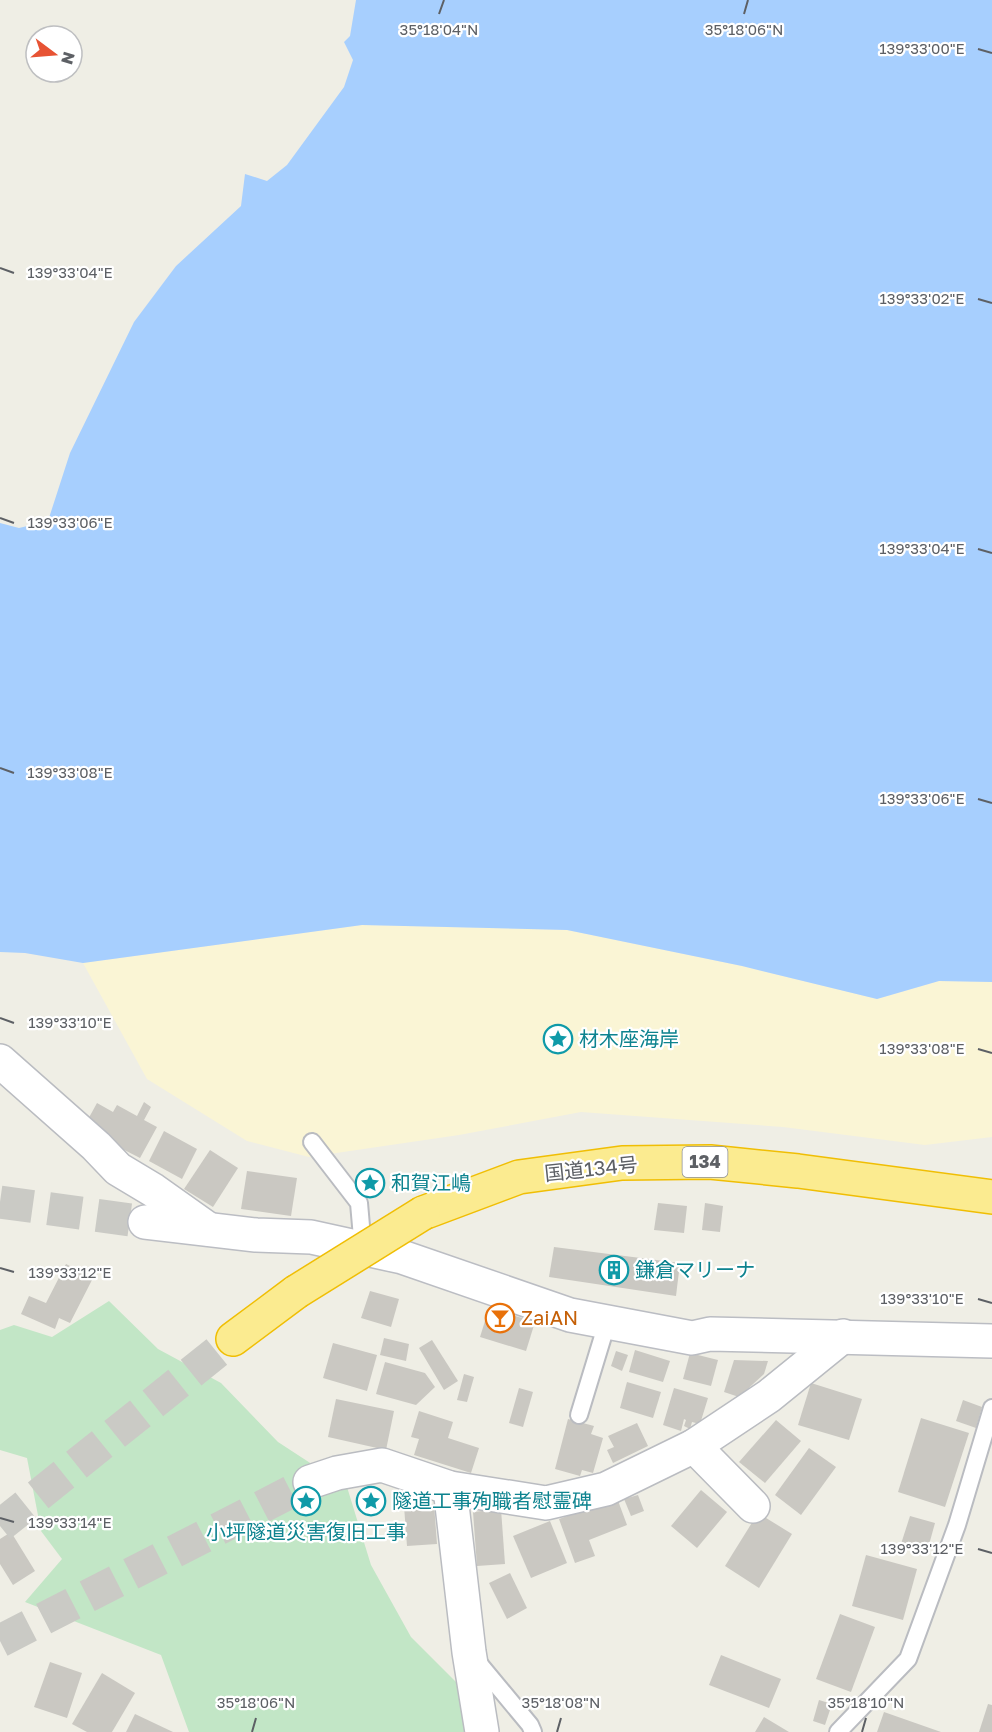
<svg xmlns="http://www.w3.org/2000/svg" width="992" height="1732" font-family="'Golos Text','Noto Sans JP',sans-serif">
	<style>
		.green { fill: #c2e6c6 }
		.sand { fill: #faf5d5 }
		.water { fill: #a7cffe }
		.building { fill: #cac8c2 }
		.lines { fill: none; stroke-linecap: round; stroke-linejoin: round }
		.street-tunnel { stroke: #cacac5; stroke-width: 33; stroke-dasharray: 33 16; stroke-linecap: butt }
		.secondary-tunnel { stroke: #cacac5; stroke-width: 33; stroke-dasharray: 33 16; stroke-linecap: butt }
		.highway-tunnel { stroke: #cacac5; stroke-width: 33; stroke-dasharray: 33 16; stroke-linecap: butt }
		.lane-casing { stroke: #babcc1; stroke-width: 20 }
		.street-casing { stroke: #babcc1; stroke-width: 36 }
		.secondary-casing { stroke: #bbbdc3; stroke-width: 36 }
		.highway-casing { stroke: #f0be04; stroke-width: 36 }
		.lane { stroke: #fff; stroke-width: 16 }
		.street { stroke: #fff; stroke-width: 33 }
		.secondary { stroke: #fff; stroke-width: 33 }
		.highway { stroke: #fbeb90; stroke-width: 33 }
		.highway-bridge-casing { stroke: #f0be04; stroke-width: 36; stroke-linecap: butt }
		.highway-bridge { stroke: #fbeb90; stroke-width: 33 }
		.ticks { fill: none; stroke: #5d6065; stroke-width: 2 }
		.labels { text-anchor: middle; stroke-width: 4.5; stroke-linejoin: round; paint-order: stroke }
		.shield { fill: #fff; stroke: #8e9093; stroke-width: 1.5 }
		.shield-label { font-size: 18px; font-weight: bold; fill: #5d6065 }
		.culture-label { font-size: 20px; fill: #0d838f; stroke: #fff; text-anchor: start }
		.street-label { font-size: 20px; fill: #5d6065; stroke: #fff }
		.food-label { font-size: 20px; fill: #c56008; stroke: #fff; text-anchor: start }
		.ticks-label { font-size: 15px; text-anchor: middle; fill: #5d6065; stroke: #fff; stroke-width: 4.5; stroke-linejoin: round; paint-order: stroke }
	</style>
	<rect width="100%" height="100%" fill="#efeee5"/>
	<polygon class="green" points="109,1301 158,1349 221,1383 278,1442 347,1487 371,1565 411,1637 456,1682 467,1732 189,1732 161,1655 25,1602 62,1559 41,1531 27,1458 0,1450 0,1330 14,1325 52,1337"/>
	<polygon class="sand" points="362,925 567,930 742,966 877,999 939,981 992,982 992,1137 925,1145 783,1127 581,1112 459,1135 309,1157 247,1141 147,1079 83,963"/>
	<polygon class="water" points="356,0 992,0 992,982 939,981 877,999 742,966 567,930 362,925 83,963 25,953 0,952 0,523 19,528 48,521 70,453 134,322 176,266 241,206 245,174 267,181 287,165 344,87 353,60 344,42 350,36"/>
	<g class="building">
		<polygon points="144,1102 151,1107 144,1120 157,1127 140,1158 99,1137 86,1123 97,1103 113,1112 117,1105 137,1116"/>
		<polygon points="164,1131 197,1149 182,1179 149,1161"/>
		<polygon points="210,1150 238,1168 213,1207 184,1189"/>
		<polygon points="247,1171 297,1178 291,1216 241,1209"/>
		<polygon points="658,1203 687,1206 684,1233 654,1230"/>
		<polygon points="705,1203 723,1206 720,1232 702,1230"/>
		<polygon points="554,1247 680,1263 676,1296 549,1277"/>
		<polygon points="66,1264 93,1278 70,1323 59,1318 55,1329 21,1314 29,1296 46,1303"/>
		<polygon points="370,1291 399,1299 391,1327 361,1318"/>
		<polygon points="489,1308 535,1322 526,1351 480,1337"/>
		<polygon points="384,1338 409,1344 406,1361 380,1355"/>
		<polygon points="432,1340 458,1381 444,1390 419,1348"/>
		<polygon points="333,1343 377,1355 367,1391 323,1378"/>
		<polygon points="635,1350 670,1361 663,1382 629,1372"/>
		<polygon points="616,1351 628,1355 622,1371 611,1366"/>
		<polygon points="690,1353 718,1360 711,1386 683,1379"/>
		<polygon points="734,1360 768,1361 764,1374 739,1397 724,1392"/>
		<polygon points="385,1362 425,1373 435,1387 416,1405 376,1394"/>
		<polygon points="464,1374 474,1377 467,1402 457,1400"/>
		<polygon points="627,1382 661,1392 653,1418 620,1408"/>
		<polygon points="811,1383 862,1399 849,1440 798,1425"/>
		<polygon points="519,1388 533,1392 523,1427 509,1423"/>
		<polygon points="674,1388 708,1398 700,1424 692,1422 690,1429 684,1426 686,1420 684,1419 681,1431 663,1425"/>
		<polygon points="336,1399 394,1411 386,1450 328,1437"/>
		<polygon points="963,1400 982,1407 976,1428 956,1421"/>
		<polygon points="419,1411 453,1422 448,1438 479,1448 471,1473 414,1455 419,1439 411,1437"/>
		<polygon points="921,1418 969,1433 945,1507 898,1492"/>
		<polygon points="568,1419 594,1426 591,1434 603,1438 593,1473 582,1470 580,1476 555,1469"/>
		<polygon points="776,1420 801,1441 765,1483 739,1462"/>
		<polygon points="637,1423 648,1446 613,1463 607,1450 614,1447 608,1436"/>
		<polygon points="809,1448 836,1467 801,1515 775,1495"/>
		<polygon points="701,1490 727,1512 697,1548 671,1526"/>
		<polygon points="638,1495 644,1511 631,1516 624,1499"/>
		<polygon points="617,1498 627,1525 589,1540 595,1556 575,1563 559,1519"/>
		<polygon points="434,1504 437,1544 407,1546 404,1506"/>
		<polygon points="501,1509 505,1564 477,1566 473,1512"/>
		<polygon points="758,1513 792,1534 759,1588 725,1566"/>
		<polygon points="910,1516 935,1523 927,1552 901,1544"/>
		<polygon points="550,1521 567,1563 531,1578 513,1536"/>
		<polygon points="11,1532 35,1571 13,1585 0,1564 0,1539"/>
		<polygon points="866,1555 917,1569 903,1620 852,1606"/>
		<polygon points="510,1573 527,1608 507,1619 489,1583"/>
		<polygon points="840,1614 875,1627 851,1692 816,1679"/>
		<polygon points="721,1655 781,1679 769,1708 709,1685"/>
		<polygon points="50,1662 82,1673 67,1718 34,1707"/>
		<polygon points="102,1673 135,1693 112,1732 87,1732 72,1724"/>
		<polygon points="819,1700 832,1704 825,1725 813,1721"/>
		<polygon points="988,1704 992,1705 992,1732 979,1732"/>
		<polygon points="884,1712 941,1732 877,1732"/>
		<polygon points="135,1714 173,1732 126,1732"/>
		<polygon points="764,1717 789,1732 755,1732"/>
	</g>
	<g class="lines">
		<polyline class="street-tunnel" points="0,1641 310,1482"/>
		<polyline class="secondary-tunnel" points="0,1202 145,1222"/>
		<polyline class="highway-tunnel" points="0,1526 233,1339"/>
		<g class="lane-casing">
			<g id="lane">
				<polyline points="312,1142 359,1203 363,1249"/>
				<polyline points="579,1415 607,1323"/>
				<polyline points="476,1660 530,1725 533,1732"/>
				<polyline points="838,1732 908,1659 957,1525 992,1408"/>
			</g>
		</g>
		<g class="street-casing">
			<g id="street">
				<polyline points="0,1061 96,1146 118,1169 153,1190 208,1229"/>
				<polyline points="694,1446 753,1506"/>
				<polyline points="310,1482 337,1473 382,1465 450,1488 546,1503 606,1489 694,1446 769,1396 843,1336"/>
				<polyline points="450,1488 469,1652 482,1732"/>
			</g>
		</g>
		<g class="secondary-casing">
			<polyline id="secondary" points="145,1222 256,1235 311,1237 402,1257 570,1315 692,1338 710,1334 992,1341"/>
		</g>
		<g class="highway-casing">
			<g id="highway">
				<polyline points="423,1213 519,1177 622,1163 710,1162 798,1171 992,1197"/>
				<polyline points="233,1339 296,1292"/>
			</g>
		</g>
		<use href="#lane" class="lane"/>
		<use href="#street" class="street"/>
		<use href="#secondary" class="secondary"/>
		<use href="#highway" class="highway"/>
		<g class="highway-bridge-casing">
			<polyline id="highway-bridge" points="296,1292 423,1213"/>
		</g>
		<use href="#highway-bridge" class="highway-bridge"/>
	</g>
	<path class="ticks" d="M439,14L444,0M744,14L748,0M978,49L992,53M0,268L14,273M978,299L992,303M0,518L14,523M978,549L992,553M0,768L14,773M978,799L992,803M0,1018L14,1023M978,1049L992,1053M0,1268L14,1272M978,1299L992,1303M0,1518L14,1522M978,1549L992,1553M252,1732L256,1718M557,1732L561,1718M862,1732L866,1718"/>
	<defs>
		<g id="sight-ring" transform="scale(1.5)"><circle r="9.5" fill="#fff" stroke="#0f9aa8" stroke-width="1.5"/><path d="M0-6L1.8-2.2L6-1.7L2.9 1.2L3.7 5.4L0 3.3L-3.7 5.4L-2.9 1.2L-6-1.7L-1.8-2.2Z" fill="#0f9aa8"/></g>
		<g id="building-ring" transform="scale(1.5)"><circle r="9.5" fill="#fff" stroke="#0f9aa8" stroke-width="1.5"/><path d="M-4-6H4V6H1V3H-1V6H-4ZM-2.5-4.3h1.7v1.8h-1.7ZM.8-4.3h1.7v1.8H.8ZM-2.5-1h1.7V.8h-1.7ZM.8-1h1.7V.8H.8Z" fill="#0f9aa8"/></g>
		<g id="bar-ring" transform="scale(1.5)"><circle r="9.5" fill="#fff" stroke="#e8710a" stroke-width="1.5"/><path d="M-6-5H6L.8 .8V4.5H3.5V6h-7V4.5H-.8V.8Z" fill="#e8710a"/></g>
	</defs>
	<g fill-rule="evenodd">
		<use href="#sight-ring" x="558" y="1039"/>
		<use href="#sight-ring" x="370" y="1183"/>
		<use href="#building-ring" x="614" y="1270"/>
		<use href="#bar-ring" x="500" y="1318"/>
		<use href="#sight-ring" x="306" y="1501"/>
		<use href="#sight-ring" x="371" y="1501"/>
	</g>
	<g class="labels">
		<rect class="shield" x="682.5" y="1147" width="45" height="30" rx="4.5"/>
		<g class="shield-label">
			<text x="705" y="1168">134</text>
		</g>
		<g class="culture-label">
			<text x="579" y="1046">材木座海岸</text>
			<text x="391" y="1190">和賀江嶋</text>
			<text x="635" y="1277">鎌倉マリーナ</text>
			<text x="392" y="1508">隧道工事殉職者慰霊碑</text>
			<text x="306" y="1539" text-anchor="middle">小坪隧道災害復旧工事</text>
		</g>
		<g class="street-label">
			<text transform="translate(591 1169) rotate(-6)" y="7">国道134号</text>
		</g>
		<g class="food-label">
			<text x="521" y="1325">ZaiAN</text>
		</g>
	</g>
	<g class="ticks-label">
		<text x="439" y="35">35°18'04"N</text>
		<text x="744" y="35">35°18'06"N</text>
		<text x="922" y="54">139°33'00"E</text>
		<text x="70" y="278">139°33'04"E</text>
		<text x="922" y="304">139°33'02"E</text>
		<text x="70" y="528">139°33'06"E</text>
		<text x="922" y="554">139°33'04"E</text>
		<text x="70" y="778">139°33'08"E</text>
		<text x="922" y="804">139°33'06"E</text>
		<text x="70" y="1028">139°33'10"E</text>
		<text x="922" y="1054">139°33'08"E</text>
		<text x="70" y="1278">139°33'12"E</text>
		<text x="922" y="1304">139°33'10"E</text>
		<text x="70" y="1528">139°33'14"E</text>
		<text x="922" y="1554">139°33'12"E</text>
		<text x="256" y="1708">35°18'06"N</text>
		<text x="561" y="1708">35°18'08"N</text>
		<text x="866" y="1708">35°18'10"N</text>
	</g>
	<g transform="translate(54 54) rotate(106)"><circle r="28" fill="#ffffff" stroke="#bebfc1" stroke-width="1.5"/>
	<path d="M0-4.5L10 22L0 15L-10 22Z" fill="#e75334"/>
	<text y="-9" font-size="16" font-weight="bold" text-anchor="middle" fill="#5d6065">N</text>
	</g>
</svg>
